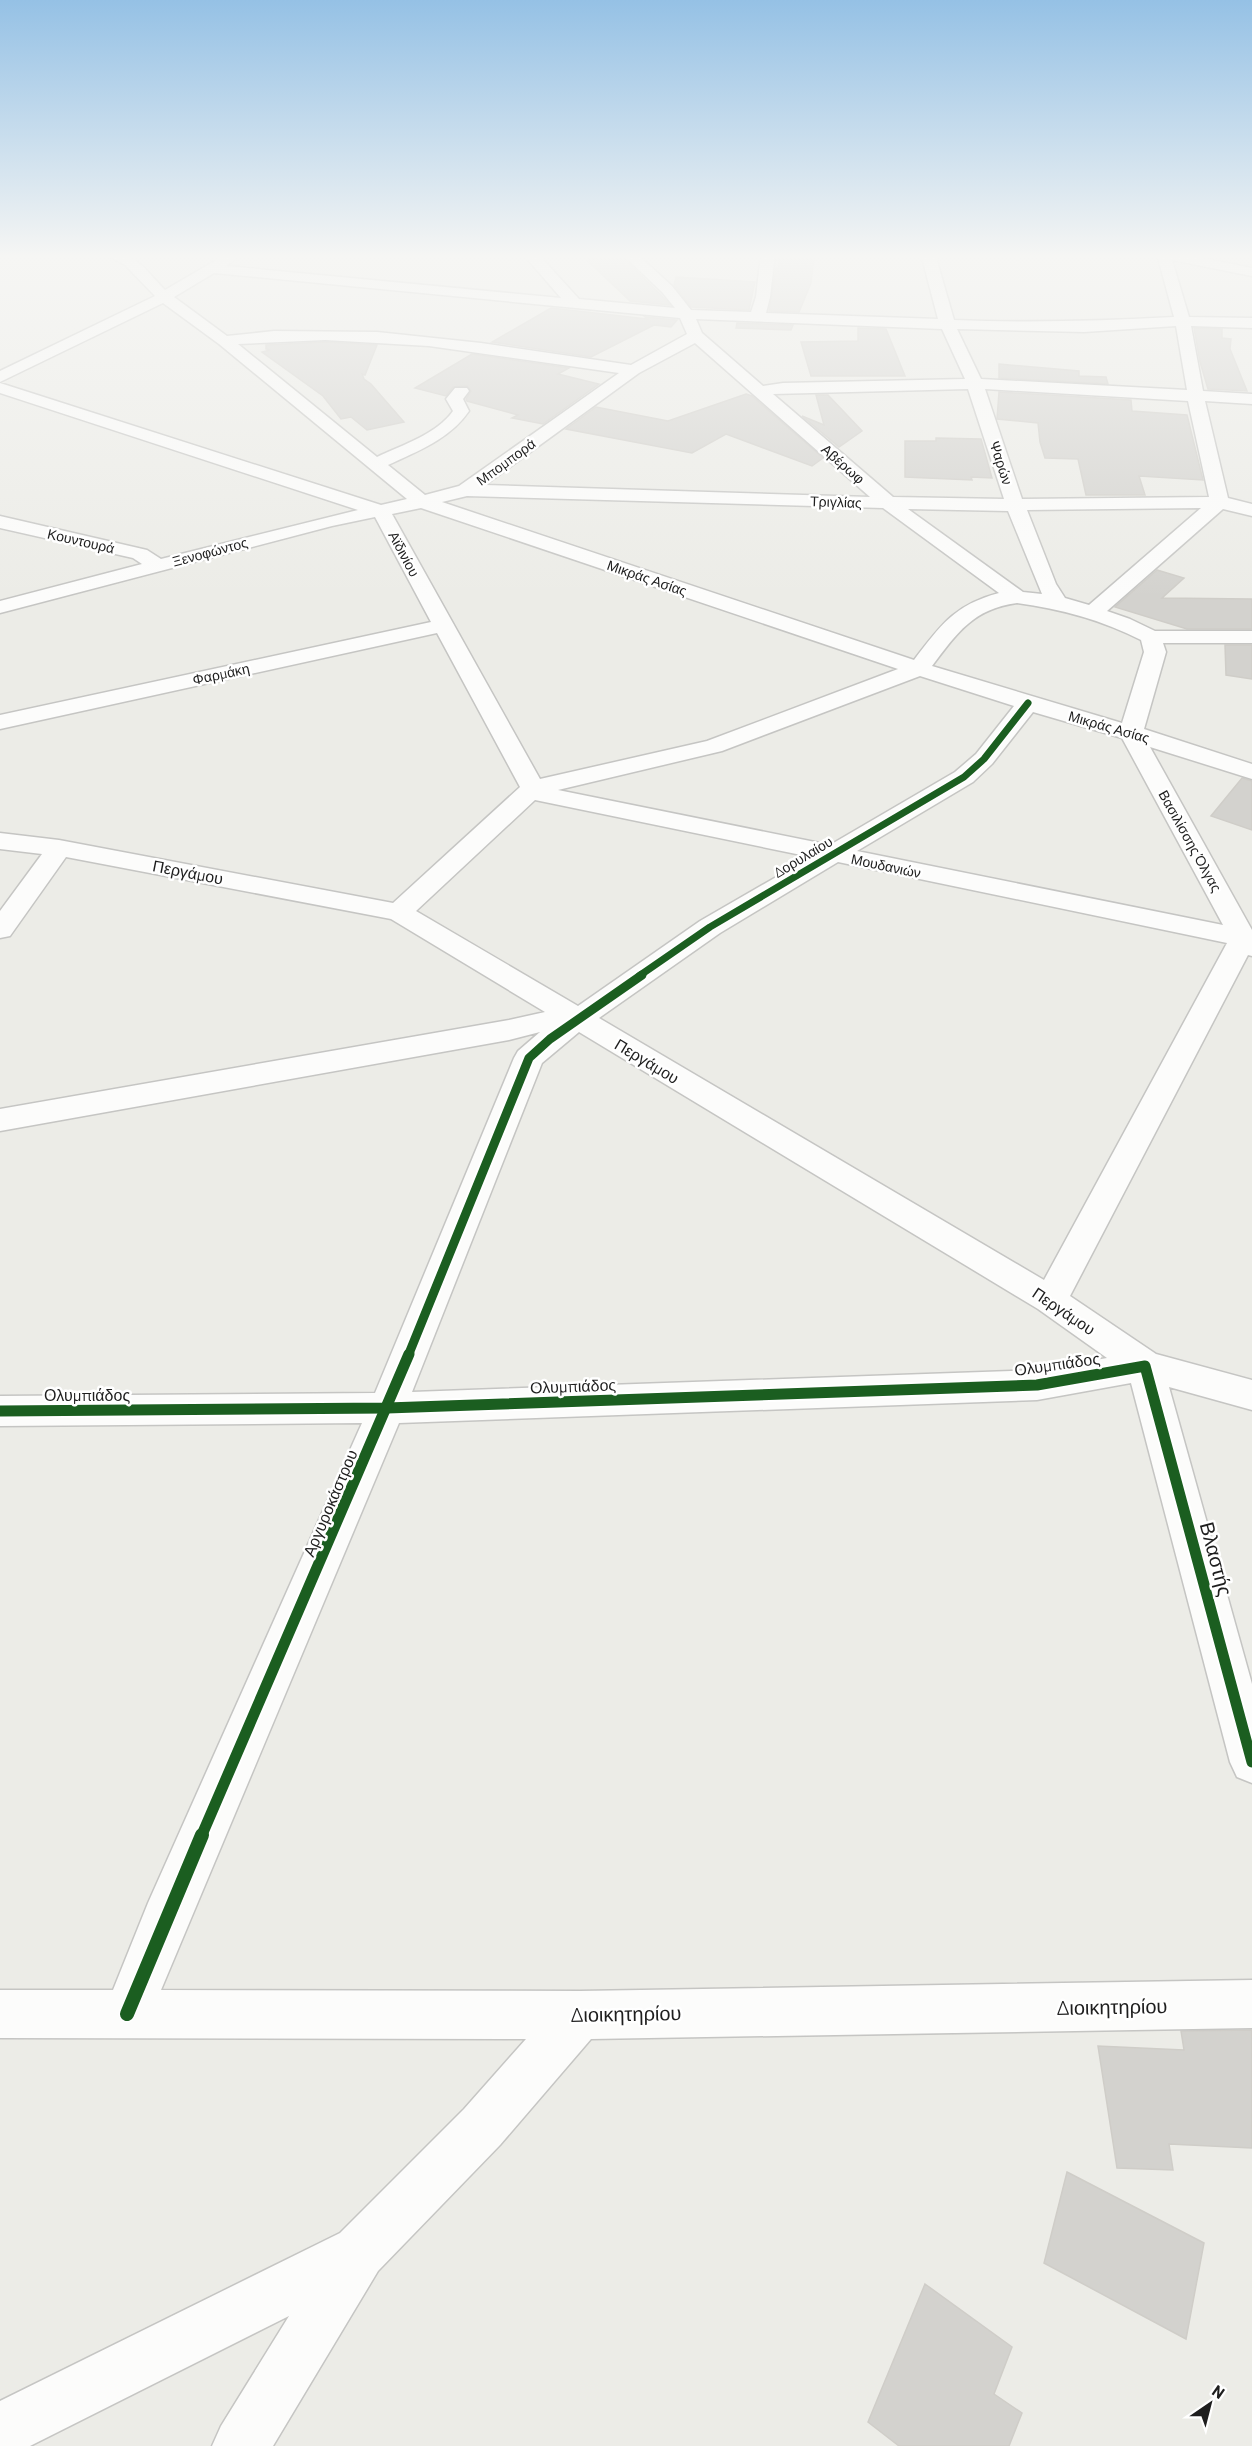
<svg xmlns="http://www.w3.org/2000/svg" width="1252" height="2446" font-family="Barlow,sans-serif">
	<style>
		.building { fill: #d3d2ce; stroke: #cfcdc8; stroke-width: 1.5 }
		.lines { fill: none; stroke-linecap: round; stroke-linejoin: round }
		.minor-casing { stroke: #c5c5c3; stroke-width: 3 }
		.minor { fill: #fcfcfb; fill-rule: evenodd }
		.cycleway-far3-casing { stroke: #fff; stroke-width: 10 }
		.cycleway-far2-casing { stroke: #fff; stroke-width: 13 }
		.cycleway-far1-casing { stroke: #fff; stroke-width: 15 }
		.cycleway-casing { stroke: #fff; stroke-width: 17 }
		.cycleway-far3 { stroke: #1b5e20; stroke-width: 7 }
		.cycleway-far2 { stroke: #1b5e20; stroke-width: 9 }
		.cycleway-far1 { stroke: #1b5e20; stroke-width: 11 }
		.cycleway { stroke: #1b5e20; stroke-width: 14 }
		.labels { text-anchor: middle; stroke-width: 5; stroke-linejoin: round; paint-order: stroke }
		.far-street-label { font-size: 14px; fill: #1e1e1e; stroke: #fff }
		.street-label { font-size: 16px; fill: #1e1e1e; stroke: #fff }
		.near-street-label { font-size: 20px; fill: #1e1e1e; stroke: #fff }
	</style>
	<rect width="100%" height="100%" fill="#ecece7"/>
	<g class="building">
		<polygon points="780,255 814,256 811,283 799,312 769,311 776,268 778,268"/>
		<polygon points="621,256 660,294 670,305 630,301 586,259"/>
		<polygon points="676,277 755,282 749,310 691,307 674,285"/>
		<polygon points="551,308 647,319 645,317 677,320 671,327 654,325 591,357 492,342"/>
		<polygon points="737,323 793,325 791,330 736,328"/>
		<polygon points="858,328 886,329 905,376 811,376 801,342 858,341"/>
		<polygon points="1194,328 1222,329 1222,338 1231,339 1230,349 1247,391 1208,389 1200,362"/>
		<polygon points="325,342 377,345 365,375 362,374 364,379 371,384 404,422 367,430 351,417 341,419 323,396 262,352 270,350 266,349 266,345"/>
		<polygon points="472,354 569,368 558,374 599,384 543,424 512,418 518,415 467,401 466,399 471,391 467,386 453,387 446,396 415,388"/>
		<polygon points="999,364 1079,371 1079,376 1106,377 1108,384 999,378"/>
		<polygon points="999,392 1131,400 1132,411 1187,415 1203,480 1139,476 1145,495 1086,495 1078,459 1045,458 1040,442 1038,423 997,419"/>
		<polygon points="746,394 752,396 823,458 812,466 726,434 692,453 566,429 596,407 668,421"/>
		<polygon points="816,395 828,395 862,431 839,447 802,416 824,425"/>
		<polygon points="936,438 981,439 992,478 971,477 972,480 905,477 905,441 936,441"/>
		<polygon points="1157,570 1184,578 1162,598 1252,599 1252,629 1187,629 1115,607"/>
		<polygon points="1225,645 1252,645 1252,679 1226,675"/>
		<polygon points="1242,778 1252,781 1252,830 1211,816"/>
		<polygon points="1252,2030 1252,2148 1169,2144 1173,2170 1117,2168 1098,2046 1184,2050 1181,2031"/>
		<polygon points="1067,2172 1204,2243 1186,2339 1044,2263"/>
		<polygon points="925,2284 1012,2347 994,2394 1022,2413 1009,2446 899,2446 868,2422"/>
	</g>
	<g class="lines">
		<g class="minor-casing">
			<path id="minor" d="M104,254C140,254 142,267 165,290L225,255L232,254L237,258L226,266L561,298L523,254H538L579,299L675,308L662,292L622,254H637L672,286L691,310L751,312L756,297L761,254H775L770,297L766,313L938,319L921,254H935L954,320C1028,323 1100,321 1174,317L1158,258L1153,254H1183L1252,268V276L1172,260L1189,317L1252,318V328L1191,326L1203,391L1252,394V404L1205,401L1228,498L1252,504V516L1223,509L1107,611L1130,619L1155,631H1252V643H1163L1166,652L1144,729L1252,764V779L1150,747L1252,930V956L1248,955L1070,1296L1156,1354L1252,1380V1410L1169,1387L1252,1684V1783L1237,1777L1230,1762L1131,1383L1037,1400L399,1423L161,1990L580,1991L1252,1980V2028L591,2039L500,2145L378,2271L273,2446H212L221,2426L289,2316L30,2446H0V2401L340,2233L464,2109L526,2039L0,2038V1990H113L148,1903L362,1423L0,1426V1396L375,1393L514,1058L518,1051L540,1032L509,1040L0,1131V1109L509,1020L545,1012L391,919L66,857L10,936L0,938V911L42,854L0,849V833L59,840L393,903L520,787L437,633L0,729V715L431,622L375,517L332,526L0,613V601L142,564L133,558L0,528V516L147,550L161,559L358,510L0,393V383L381,505L407,499L219,344L163,303L0,382V371L155,296L125,265ZM214,273L680,318L687,334L631,365L481,343L377,332L274,331L227,336L174,297ZM696,319L942,329L965,379L783,383L763,386L702,333ZM1176,326L1187,390L981,379L957,329L1084,332ZM325,340L429,346L619,373L459,486L425,495L388,465C418,451 450,439 469,411L463,399L469,391L467,388H455L446,399L453,411C437,434 402,445 377,457L238,344ZM695,343L870,497L485,485L639,373ZM968,389L1004,499L893,497L773,394ZM985,389L1188,401L1209,497L1022,499ZM467,496L883,508L999,593C954,605 941,625 914,660L442,502ZM421,508L898,669L707,741L540,779L392,514ZM1201,508L1089,605L1065,598L1056,584L1027,510ZM908,509L1008,511L1042,594L1023,592ZM1017,603C1061,609 1102,620 1141,640L1144,652L1122,723L932,666C957,633 973,609 1017,603ZM920,676L1014,706L976,754L955,772L830,845L558,790L722,751ZM1033,712L1122,738L1223,925L857,851L973,782L992,764ZM535,800L811,857L700,921L578,1006L416,911ZM838,862L1227,943L1044,1280L599,1018L720,933ZM579,1032L1038,1309L1107,1358L1037,1370L412,1392L542,1063Z"/>
		</g>
		<use href="#minor" class="minor"/>
		<g class="cycleway-far3-casing">
			<polyline id="cycleway-far3" points="639,976 710,927 964,777 984,759 1028,703"/>
		</g>
		<g class="cycleway-far2-casing">
			<polyline id="cycleway-far2" points="408,1356 529,1058 550,1039 642,975"/>
		</g>
		<g class="cycleway-far1-casing">
			<g id="cycleway-far1">
				<polyline points="0,1411 387,1408 1037,1385 1145,1366 1252,1762"/>
				<polyline points="201,1837 409,1354"/>
			</g>
		</g>
		<g class="cycleway-casing">
			<polyline id="cycleway" points="127,2014 202,1835"/>
		</g>
		<use href="#cycleway-far3" class="cycleway-far3"/>
		<use href="#cycleway-far2" class="cycleway-far2"/>
		<use href="#cycleway-far1" class="cycleway-far1"/>
		<use href="#cycleway" class="cycleway"/>
	</g>
	<linearGradient id="sky" x2="0" y2="1"><stop stop-color="#95c1e5"/><stop offset="0.43" stop-color="#f6f6f4"/><stop offset="1" stop-color="#f6f6f4" stop-opacity="0"/></linearGradient>
	<rect width="1252" height="597" fill="url(#sky)"/>
	<g class="labels">
		<g class="far-street-label">
			<text transform="translate(506 462) rotate(-36)" y="5">Μπομπορά</text>
			<text transform="translate(1001 463) rotate(72)" y="5">Ψαρών</text>
			<text transform="translate(843 464) rotate(41)" y="5">Αβέρωφ</text>
			<text transform="translate(836 502) rotate(2)" y="5">Τριγλίας</text>
			<text transform="translate(81 541) rotate(13)" y="5">Κουντουρά</text>
			<text transform="translate(210 552) rotate(-15)" y="5">Ξενοφώντος</text>
			<text transform="translate(404 554) rotate(62)" y="5">Αϊδινίου</text>
			<text transform="translate(647 578) rotate(19)" y="5">Μικράς Ασίας</text>
			<text transform="translate(221 674) rotate(-12)" y="5">Φαρμάκη</text>
			<text transform="translate(1109 727) rotate(16)" y="5">Μικράς Ασίας</text>
			<text transform="translate(1190 841) rotate(61)" y="5">Βασιλίσσης Όλγας</text>
			<text transform="translate(803 857) rotate(-31)" y="5">Δορυλαίου</text>
			<text transform="translate(886 866) rotate(12)" y="5">Μουδανιών</text>
		</g>
		<g class="street-label">
			<text transform="translate(188 872) rotate(11)" y="6">Περγάμου</text>
			<text transform="translate(647 1061) rotate(31)" y="6">Περγάμου</text>
			<text transform="translate(1064 1311) rotate(34)" y="6">Περγάμου</text>
			<text transform="translate(1057 1364) rotate(-8)" y="6">Ολυμπιάδος</text>
			<text transform="translate(573 1386) rotate(-2)" y="6">Ολυμπιάδος</text>
			<text x="87" y="1401">Ολυμπιάδος</text>
			<text transform="translate(330 1503) rotate(-67)" y="6">Αργυροκάστρου</text>
		</g>
		<g class="near-street-label">
			<text transform="translate(1216 1559) rotate(75)" y="7">Βλαστής</text>
			<text transform="translate(1112 2007) rotate(-1)" y="7">Διοικητηρίου</text>
			<text transform="translate(626 2014) rotate(-1)" y="7">Διοικητηρίου</text>
		</g>
	</g>
	<g transform="translate(1210 2404) rotate(35)" stroke="#ffffff" stroke-width="4.5" paint-order="stroke">
	<path d="M0-4.5L10 22L0 15L-10 22Z" fill="#1e1e1e"/>
	<text y="-9" font-size="16" font-weight="bold" text-anchor="middle" fill="#1e1e1e">N</text>
	</g>
</svg>
